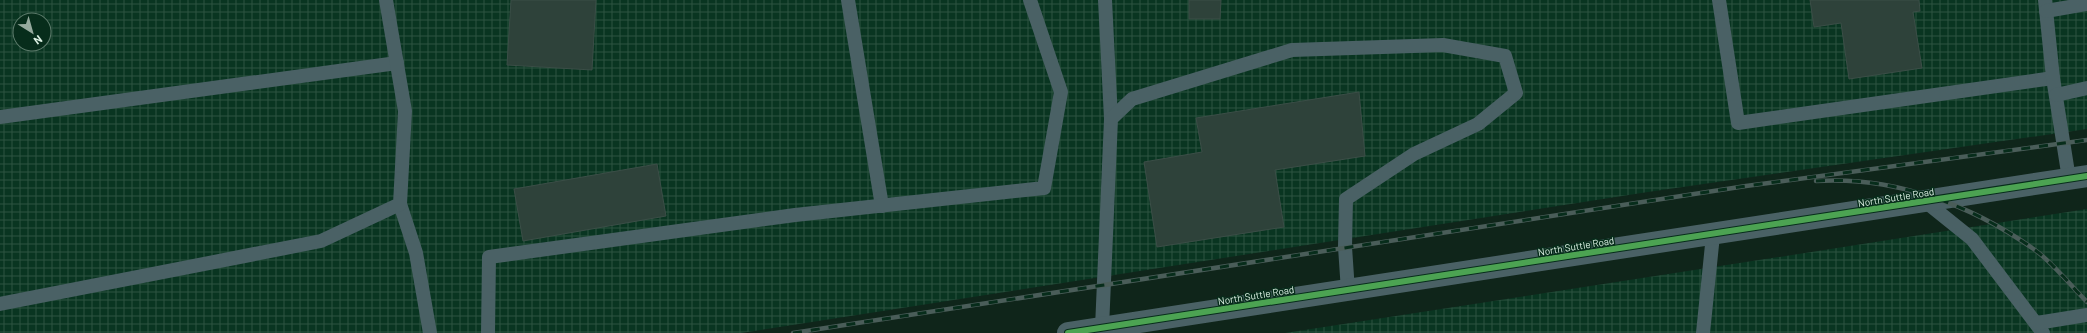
<svg xmlns="http://www.w3.org/2000/svg" width="2087" height="333" font-family="Barlow,sans-serif">
	<style>
		.industrial { fill: url(#industrial-grid); fill-rule: evenodd }
		.building { fill: #2e423a; stroke: #3b4e47 }
		.lines { fill: none; stroke-linecap: round; stroke-linejoin: round }
		.service { stroke: #4a6165; stroke-width: 14 }
		.minor { stroke: #4a6165; stroke-width: 22 }
		.rail-casing { stroke: #4a5d59; stroke-width: 4.5 }
		.rail { stroke: #072d1b; stroke-width: 3; stroke-dasharray: 9; stroke-linecap: butt }
		.cycleway-casing { stroke: #072d1b; stroke-width: 8 }
		.cycleway { stroke: #4ca352; stroke-width: 6 }
		.labels { text-anchor: middle; stroke-width: 3; stroke-linejoin: round; paint-order: stroke }
		.street-label { font-size: 10px; fill: #def2e5; stroke: #072d1b }
	</style>
	<defs>
		<pattern id="industrial-grid" width="8" height="8" patternUnits="userSpaceOnUse"><rect width="8" height="8" fill="#093521"/><path d="M0 4h8M4 0v8" fill="none" stroke="#2c5341"/></pattern>
	</defs>
	<rect width="100%" height="100%" fill="#0f251a"/>
	<g class="industrial">
		<path d="M0,0H2087V129L1648,192L741,333H0ZM20,20H44V44H20Z"/>
		<polygon points="2087,209 2087,333 1285,333 1805,253"/>
	</g>
	<g class="building">
		<polygon points="511,0 596,0 592,70 507,65"/>
		<polygon points="1189,0 1221,0 1220,19 1189,19"/>
		<polygon points="1810,0 1919,0 1920,11 1913,12 1922,68 1849,79 1841,23 1814,27"/>
		<polygon points="1359,92 1365,156 1275,170 1284,227 1157,247 1144,162 1202,152 1196,118"/>
		<polygon points="657,164 666,216 523,241 514,189"/>
	</g>
	<g class="lines">
		<g class="service">
			<polyline points="848,0 882,206"/>
			<polyline points="1105,0 1111,119"/>
			<polyline points="1719,0 1738,123 2053,78"/>
			<polyline points="2045,0 2053,78 2069,179"/>
			<polyline points="2046,11 2087,4"/>
			<polyline points="2056,95 2087,88"/>
			<polyline points="0,117 397,63"/>
			<polyline points="1926,202 1972,239 2043,333"/>
			<polyline points="400,204 416,253 430,333"/>
			<polyline points="0,304 321,241 400,204 405,111 386,0"/>
			<polyline points="2037,323 2087,315"/>
			<polyline points="1102,328 1111,119 1132,99 1292,50 1443,45 1505,56 1516,93 1478,124 1414,154 1346,199 1345,247 1348,291"/>
			<polyline points="488,333 489,257 795,215 1044,188 1061,92 1030,0"/>
			<polyline points="1703,333 1713,235"/>
		</g>
		<polyline class="minor" points="1068,333 2087,176"/>
		<g class="rail-casing">
			<g id="rail">
				<path d="M1816,181C1895,176 1972,205 2035,250C2053,263 2071,286 2087,302"/>
				<polyline points="793,333 1746,186 2087,140"/>
			</g>
		</g>
		<use href="#rail" class="rail"/>
		<g class="cycleway-casing">
			<polyline id="cycleway" points="1068,333 2087,176"/>
		</g>
		<use href="#cycleway" class="cycleway"/>
	</g>
	<g class="labels">
		<g class="street-label">
			<text transform="translate(1896 197) rotate(-9)" y="4">North Suttle Road</text>
			<text transform="translate(1576 246) rotate(-9)" y="4">North Suttle Road</text>
			<text transform="translate(1256 295) rotate(-9)" y="4">North Suttle Road</text>
		</g>
	</g>
	<g transform="translate(32 32) rotate(143)"><circle r="19" fill="#072d1b" stroke="#5d7c6c"/>
	<path d="M0-3L7 15L0 10L-7 15Z" fill="#96aa9e"/>
	<text y="-6" font-size="11" font-weight="bold" text-anchor="middle" fill="#def2e5">N</text>
	</g>
</svg>
